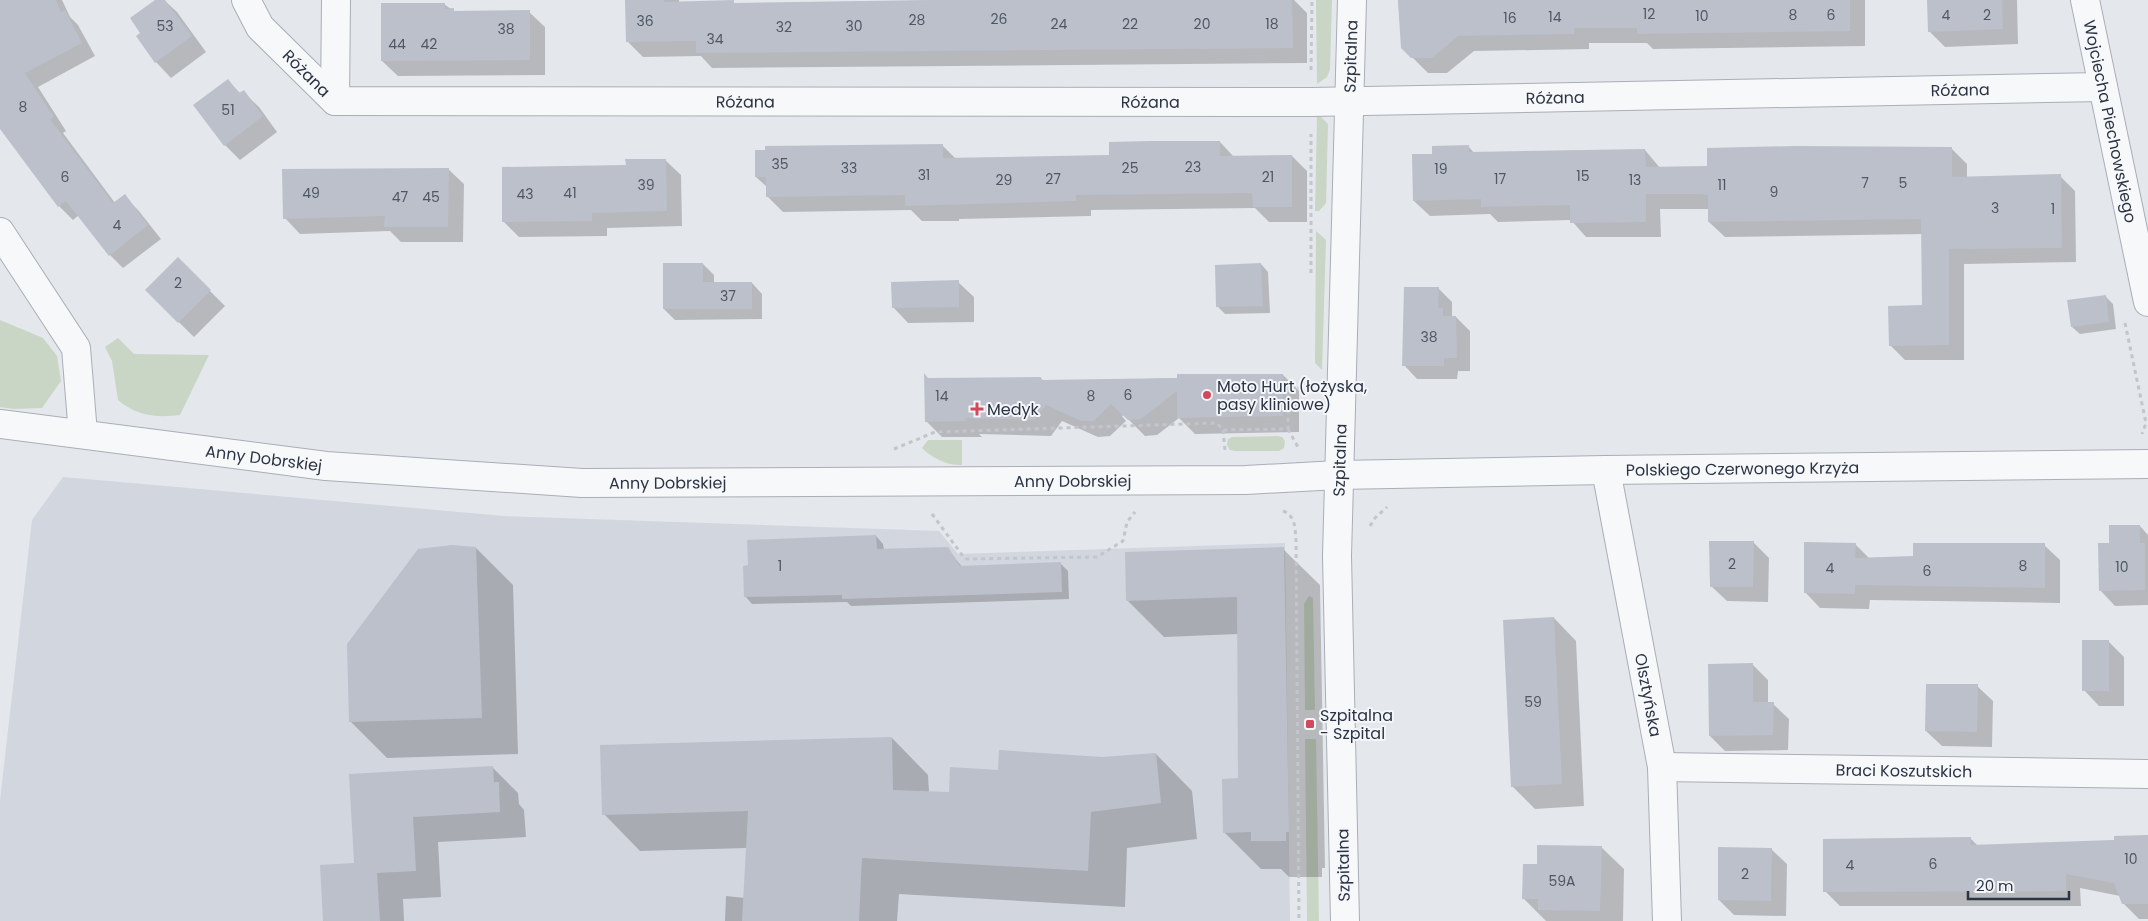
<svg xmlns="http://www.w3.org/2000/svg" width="2148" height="921" font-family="Poppins,sans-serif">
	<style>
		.built { fill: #d2d6de }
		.green { fill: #c9d6c5 }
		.shadow { fill: #0003 }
		.building { fill: #bbc0ca }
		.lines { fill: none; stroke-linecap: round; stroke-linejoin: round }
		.minor-casing { stroke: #a9aeb7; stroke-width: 30 }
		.path { stroke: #c2c5cb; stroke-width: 3; stroke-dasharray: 4 4; stroke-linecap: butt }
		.minor { stroke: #f7f8fa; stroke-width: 28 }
		.poi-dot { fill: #d1495b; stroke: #f4f6f9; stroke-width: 2 }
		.labels { text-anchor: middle; stroke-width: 4; stroke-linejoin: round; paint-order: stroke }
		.number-label { font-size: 14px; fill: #4f5766 }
		.street-label { font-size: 16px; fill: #2b3445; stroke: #f4f6f9 }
		.poi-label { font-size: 16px; fill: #2b3445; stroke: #f4f6f9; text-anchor: start }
	</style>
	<rect width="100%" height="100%" fill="#e4e7ec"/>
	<polygon class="built" points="63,477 504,516 939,531 958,554 1285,543 1290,921 0,921 0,801 32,520"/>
	<g class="green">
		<polygon points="1316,0 1332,0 1330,69 1327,77 1317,84"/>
		<polygon points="1317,116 1321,117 1328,124 1326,203 1319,211 1315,211"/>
		<polygon points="1316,231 1326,240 1322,370 1315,363"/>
		<polygon points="0,320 43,338 57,356 61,381 42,408 14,409 0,407"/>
		<path d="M118,338L134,354L209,355L180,415C156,418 137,416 118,400L112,361L105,347Z"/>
		<polygon points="1278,436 1282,437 1285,441 1284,448 1279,451 1235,451 1230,450 1227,445 1228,439 1232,437"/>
		<path d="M928,440H962V465C948,466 932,458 922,448Z"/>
		<polygon points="1309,596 1313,598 1315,710 1305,710 1304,604"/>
		<polygon points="1305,739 1316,739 1319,921 1307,921"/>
	</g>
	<g class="shadow">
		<polygon points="0,0 62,0 70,17 78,25 95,56 38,87 66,131 63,133 115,203 124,196 138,210 161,239 123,268 110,255 79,215 73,220 59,206 0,127"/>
		<polygon points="157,0 164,0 177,12 206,52 171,78 156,62 142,33"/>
		<polygon points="627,0 679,0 679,3 733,2 736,4 959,0 1294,0 1307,13 1307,63 712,68 701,56 643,57 627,41"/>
		<polygon points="1398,0 1865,0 1865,46 1653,49 1647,43 1589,43 1589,49 1474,51 1447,73 1428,73 1402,47"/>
		<polygon points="1928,0 2017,0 2018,44 1945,47 1929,31"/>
		<polygon points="444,4 455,12 529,12 545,27 545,75 398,76 382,61"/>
		<polygon points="228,81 241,94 243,92 259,107 277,132 240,160 225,145"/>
		<polygon points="1220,142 1234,157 1292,156 1307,171 1307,222 1269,222 1255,208 1091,210 1091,216 959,219 959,221 922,221 911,210 783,212 767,196 767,187 756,177 943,146 956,159 1110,156"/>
		<polygon points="1468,146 1475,154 1645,150 1660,168 1709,167 1952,149 1967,164 1967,178 2060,176 2075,191 2076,262 1964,264 1964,360 1905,360 1890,345 1923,307 1923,234 1725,237 1709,222 1709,209 1660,209 1661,237 1586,237 1571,220 1498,222 1490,214 1430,216 1414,201 1433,155"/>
		<polygon points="665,160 681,175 682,226 607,228 607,236 519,237 503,221 627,166"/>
		<polygon points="448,169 464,184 463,242 401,242 390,231 300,234 285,218"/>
		<polygon points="178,259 225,306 194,337 146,290"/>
		<polygon points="703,264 714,275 714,283 752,283 762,294 762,319 675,320 664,309"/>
		<polygon points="1261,264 1268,272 1270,313 1225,314 1218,307"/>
		<polygon points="958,282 974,297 974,322 908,323 893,307"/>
		<polygon points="1438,288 1452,302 1452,317 1456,317 1470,331 1470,371 1458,371 1457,379 1417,379 1404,365"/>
		<polygon points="2105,296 2113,304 2116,329 2080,334 2072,327"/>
		<polygon points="1283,375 1299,391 1299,432 1195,434 1179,418 1157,435 1145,436 1124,415 1122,416 1126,421 1110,436 1098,437 1062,421 1051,436 979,434 982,437 942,437 926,421 928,379 1041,378 1044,382"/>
		<polygon points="2140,526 2148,535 2148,605 2115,606 2100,590 2110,544"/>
		<polygon points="876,536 883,544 884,550 947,548 962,567 1060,563 1068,571 1069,599 851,606 847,602 752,604 745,596"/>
		<polygon points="1753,542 1769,558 1768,602 1727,601 1711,586"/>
		<polygon points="1855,544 1870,559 1914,558 2044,545 2060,560 2060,603 1870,600 1869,609 1820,608 1805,592"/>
		<polygon points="476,548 513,585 518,754 387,758 350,721"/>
		<polygon points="1283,549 1320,585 1325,868 1322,868 1322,877 1289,877 1281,869 1261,869 1224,832 1239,780 1238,634 1164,637 1127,600"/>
		<polygon points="1554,618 1576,641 1584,806 1535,809 1512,786"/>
		<polygon points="2108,641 2124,657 2124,706 2099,706 2084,690"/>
		<polygon points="1753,665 1768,680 1768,704 1773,704 1789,719 1788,750 1725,751 1710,736"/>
		<polygon points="1977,686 1993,701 1992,747 1942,746 1926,731"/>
		<polygon points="892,738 928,775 929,792 950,793 999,771 1102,758 1156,754 1192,791 1197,839 1127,848 1125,907 899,894 897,921 725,921 726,896 745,898 747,848 640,851 604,814"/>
		<polygon points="492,767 518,793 519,804 524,810 526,837 438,842 441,897 403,899 404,921 325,921 355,864 350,775"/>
		<polygon points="2148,837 2148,919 2139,919 2123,903 2120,896 2080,888 2081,906 1840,906 1825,891 1970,838 1978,846 2115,842"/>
		<polygon points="1601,847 1624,869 1623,921 1546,921 1523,898 1538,865"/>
		<polygon points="1771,849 1787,864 1786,916 1734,915 1719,900"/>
	</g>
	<g class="building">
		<polygon points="0,0 56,0 61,12 65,10 82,43 25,73 54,117 50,119 113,203 125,194 148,225 109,256 66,201 58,207 0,129"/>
		<polygon points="155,0 165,0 192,36 155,63 136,36 140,33 130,18"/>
		<polygon points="625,0 664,0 664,2 734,0 734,3 932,0 1292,0 1293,48 696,53 696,41 626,42"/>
		<polygon points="1398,0 1850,0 1850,31 1637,34 1637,28 1574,28 1574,34 1458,36 1432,58 1411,58 1401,48"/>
		<polygon points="1927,0 2002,0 2003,29 1928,32"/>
		<polygon points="381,3 445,3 445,9 454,8 454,11 530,10 530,60 381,61"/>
		<polygon points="228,79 239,93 244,90 263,116 224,146 193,105"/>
		<polygon points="1150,141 1220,141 1220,156 1292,155 1292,207 1253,207 1252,193 1076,195 1076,201 905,206 905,195 766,197 766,177 755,177 755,150 765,150 765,146 943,144 943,158 1109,155 1109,142"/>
		<polygon points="1469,145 1469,152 1645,149 1646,167 1707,166 1707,148 1796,146 1952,147 1952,177 2061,174 2062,248 1949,249 1949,345 1889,346 1888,306 1922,305 1921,219 1708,222 1708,195 1698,194 1646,194 1646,222 1570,223 1570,205 1481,207 1481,199 1413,201 1412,154 1432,154 1432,146"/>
		<polygon points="625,159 666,159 667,211 592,213 592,221 502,222 502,167 626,165"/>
		<polygon points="449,168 448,227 384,227 385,216 283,219 282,169"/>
		<polygon points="178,257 211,290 178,323 145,290"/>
		<polygon points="663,263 703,263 703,282 752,282 752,309 663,309"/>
		<polygon points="1261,263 1263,306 1216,307 1215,265"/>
		<polygon points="959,280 959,307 892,308 891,282"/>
		<polygon points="1404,287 1439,287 1438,308 1443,308 1443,316 1456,316 1457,358 1444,358 1444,366 1402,366"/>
		<polygon points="2106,295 2109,322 2071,327 2067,300"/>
		<polygon points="924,373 928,378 1041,377 1041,380 1177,378 1177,374 1283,374 1283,416 1177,418 1177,391 1141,419 1128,420 1111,404 1094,421 1081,421 1046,405 1034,420 965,418 967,421 925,422"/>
		<polygon points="2109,525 2140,525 2140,543 2145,543 2145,590 2099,591 2098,543 2109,543"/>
		<polygon points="876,535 877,549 948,547 960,566 1061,562 1062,592 842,599 842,595 744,597 743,566 748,565 747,540"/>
		<polygon points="1709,541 1754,541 1753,587 1710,587"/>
		<polygon points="1804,542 1856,543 1855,558 1913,556 1913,543 2045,543 2045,588 1855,585 1855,594 1804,593"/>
		<polygon points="452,545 476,547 482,718 349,722 347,644 418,549"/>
		<polygon points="1284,547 1289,832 1286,832 1286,841 1251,841 1251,832 1223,833 1222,779 1238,778 1237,597 1126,601 1125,552"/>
		<polygon points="1554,617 1562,784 1511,787 1503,620"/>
		<rect x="2082" y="640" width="27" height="51"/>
		<polygon points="1753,663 1753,702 1774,702 1773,735 1709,736 1708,664"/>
		<polygon points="1926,684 1978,684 1977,732 1925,731"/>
		<polygon points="892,737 893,790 949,792 950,767 998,770 999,750 1102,757 1156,753 1161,803 1091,812 1088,871 862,858 859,921 742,921 748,811 602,815 600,745"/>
		<polygon points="493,766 494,782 499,782 500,812 413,817 416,871 377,873 380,921 323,921 320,865 354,863 349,774"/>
		<polygon points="2148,835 2148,904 2122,904 2114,883 2066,874 2066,891 1823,892 1823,839 1971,837 1971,845 2114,840 2114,836"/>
		<polygon points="1537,845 1602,846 1600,911 1538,910 1538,899 1522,899 1523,864 1537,864"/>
		<polygon points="1718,847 1772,848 1771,901 1718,900"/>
	</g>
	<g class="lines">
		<g class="minor-casing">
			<g id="minor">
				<path id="s1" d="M246,0L260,27L335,101L1311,102L2102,87"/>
				<path id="s2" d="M2085,0L2148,302"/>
				<polyline points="335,101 336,0"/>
				<polyline points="0,232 76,348 83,434"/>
				<path id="s3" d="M0,424L326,466L582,483L1246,480L1338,475L1606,470L2148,464"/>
				<path id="s4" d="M1606,470L1662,767L1667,921"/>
				<path id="s5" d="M1662,767L2148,774"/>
				<path id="s6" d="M1345,921L1337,556L1352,0"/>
			</g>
		</g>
		<g class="path">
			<polyline points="1311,70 1312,0"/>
			<polyline points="1311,273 1311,134"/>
			<polyline points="2125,323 2146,423 2142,434"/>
			<polyline points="1288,429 1298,447"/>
			<polyline points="1223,430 1225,450"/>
			<polyline points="894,449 935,432 1217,423 1223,430 1288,429 1288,392 1310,384"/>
			<path d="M1283,511C1296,516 1295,529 1296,541L1299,921"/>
			<polyline points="932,514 965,559 1097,557 1123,541 1127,522 1135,512"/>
			<polyline points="1370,526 1375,518 1387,507"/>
		</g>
		<use href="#minor" class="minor"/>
	</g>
	<g class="poi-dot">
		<circle cx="1207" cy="395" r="5"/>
		<path d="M974.5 401.5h5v5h5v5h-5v5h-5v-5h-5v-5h5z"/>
		<rect x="1305" y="719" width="10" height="10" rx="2.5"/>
	</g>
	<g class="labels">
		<g class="number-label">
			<text x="1649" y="19">12</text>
			<text x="1793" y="20">8</text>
			<text x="1831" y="20">6</text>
			<text x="1946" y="20">4</text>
			<text x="1987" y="20">2</text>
			<text x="1702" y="21">10</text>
			<text x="1555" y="22">14</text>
			<text x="1510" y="23">16</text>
			<text x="999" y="24">26</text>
			<text x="917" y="25">28</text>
			<text x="645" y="26">36</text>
			<text x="1059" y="29">24</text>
			<text x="1130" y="29">22</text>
			<text x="1202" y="29">20</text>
			<text x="1272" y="29">18</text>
			<text x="165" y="31">53</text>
			<text x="854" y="31">30</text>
			<text x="784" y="32">32</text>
			<text x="506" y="34">38</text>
			<text x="715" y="44">34</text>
			<text x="397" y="49">44</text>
			<text x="429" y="49">42</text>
			<text x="23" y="112">8</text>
			<text x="228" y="115">51</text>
			<text x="780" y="169">35</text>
			<text x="1193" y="172">23</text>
			<text x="849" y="173">33</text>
			<text x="1130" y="173">25</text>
			<text x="1441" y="174">19</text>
			<text x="924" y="180">31</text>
			<text x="1583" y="181">15</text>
			<text x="65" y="182">6</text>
			<text x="1268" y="182">21</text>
			<text x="1053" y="184">27</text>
			<text x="1500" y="184">17</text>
			<text x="1004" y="185">29</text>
			<text x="1635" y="185">13</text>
			<text x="1865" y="188">7</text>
			<text x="1903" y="188">5</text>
			<text x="646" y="190">39</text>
			<text x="1722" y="190">11</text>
			<text x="1774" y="197">9</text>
			<text x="311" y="198">49</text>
			<text x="570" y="198">41</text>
			<text x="525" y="199">43</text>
			<text x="400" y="202">47</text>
			<text x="431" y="202">45</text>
			<text x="1995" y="213">3</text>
			<text x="2053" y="214">1</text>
			<text x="117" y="230">4</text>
			<text x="178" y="288">2</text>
			<text x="728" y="301">37</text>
			<text x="1429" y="342">38</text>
			<text x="1128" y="400">6</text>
			<text x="942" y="401">14</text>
			<text x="1091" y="401">8</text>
			<text x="1732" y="569">2</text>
			<text x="780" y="571">1</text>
			<text x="2023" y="571">8</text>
			<text x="2122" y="572">10</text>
			<text x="1830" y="573">4</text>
			<text x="1927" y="576">6</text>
			<text x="1533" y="707">59</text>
			<text x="2131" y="864">10</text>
			<text x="1933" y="869">6</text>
			<text x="1850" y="870">4</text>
			<text x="1745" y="879">2</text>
			<text x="1562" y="886">59A</text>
		</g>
		<g class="street-label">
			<text dy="6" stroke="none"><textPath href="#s6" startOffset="865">Szpitalna</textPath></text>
			<text dy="6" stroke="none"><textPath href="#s1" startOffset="96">Różana</textPath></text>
			<text dy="6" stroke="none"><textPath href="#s1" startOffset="1761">Różana</textPath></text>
			<text dy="6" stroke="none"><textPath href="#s1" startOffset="1356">Różana</textPath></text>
			<text dy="6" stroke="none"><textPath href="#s1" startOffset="546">Różana</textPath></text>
			<text dy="6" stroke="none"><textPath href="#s1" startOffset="951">Różana</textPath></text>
			<text dy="6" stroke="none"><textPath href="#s2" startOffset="124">Wojciecha Piechowskiego</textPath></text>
			<text dy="6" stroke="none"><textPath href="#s3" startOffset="266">Anny Dobrskiej</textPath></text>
			<text dy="6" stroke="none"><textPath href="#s6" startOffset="461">Szpitalna</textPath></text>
			<text dy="6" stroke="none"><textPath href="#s3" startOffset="1746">Polskiego Czerwonego Krzyża</textPath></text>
			<text dy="6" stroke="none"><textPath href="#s3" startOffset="1076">Anny Dobrskiej</textPath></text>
			<text dy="6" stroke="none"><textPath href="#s3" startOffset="671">Anny Dobrskiej</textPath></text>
			<text dy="6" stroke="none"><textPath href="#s4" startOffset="229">Olsztyńska</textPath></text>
			<text dy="6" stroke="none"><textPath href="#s5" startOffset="242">Braci Koszutskich</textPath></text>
			<text transform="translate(1343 865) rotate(-91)" y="6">Szpitalna</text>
		</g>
		<g class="poi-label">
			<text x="1217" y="392">Moto Hurt (łożyska,<tspan x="1217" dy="18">pasy kliniowe)</tspan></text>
			<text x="987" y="415">Medyk</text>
			<text x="1320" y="721">Szpitalna<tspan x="1320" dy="18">- Szpital</tspan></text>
		</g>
	</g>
	<path d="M1968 891v8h101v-8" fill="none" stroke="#2b3445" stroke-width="2.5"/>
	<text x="1976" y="891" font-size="15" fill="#2b3445" stroke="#f4f6f9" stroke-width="4" paint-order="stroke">20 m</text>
</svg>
